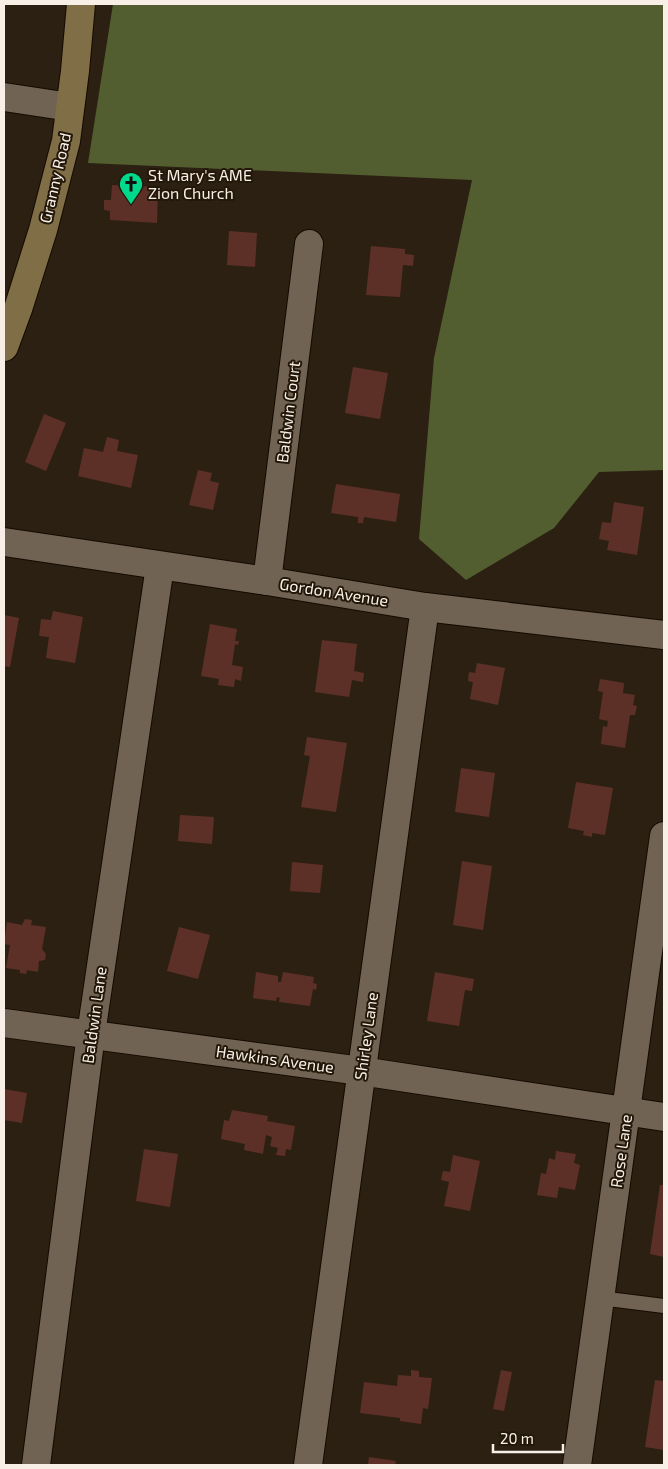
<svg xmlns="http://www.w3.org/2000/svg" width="668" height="1469" font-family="'Exo 2',sans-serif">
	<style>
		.forest { fill: #535e30 }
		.building { fill: #5d3027 }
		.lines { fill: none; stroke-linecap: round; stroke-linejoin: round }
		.lane-casing { stroke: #140a01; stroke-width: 16 }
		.street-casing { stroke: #140a01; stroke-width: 30 }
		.secondary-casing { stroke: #140a01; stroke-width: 30 }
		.lane { stroke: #716353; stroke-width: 14 }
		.street { stroke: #716353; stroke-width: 28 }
		.secondary { stroke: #806e46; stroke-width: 28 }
		.labels { text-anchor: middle; stroke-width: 4; stroke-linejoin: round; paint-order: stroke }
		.poi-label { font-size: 16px; fill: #f8f0e6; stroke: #221709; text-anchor: start }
		.street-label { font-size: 16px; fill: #f8f0e6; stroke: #221709 }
	</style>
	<rect width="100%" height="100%" fill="#2c2012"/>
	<polygon class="forest" points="113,4 664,4 664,470 599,472 554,528 466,580 419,539 434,358 472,180 88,163"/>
	<g class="building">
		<polygon points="112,185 158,187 157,223 110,220 110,211 104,210 104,200 111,200"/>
		<polygon points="229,231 257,233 255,267 227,265"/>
		<polygon points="371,246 405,249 405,254 414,255 413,266 403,265 400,297 366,295"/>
		<polygon points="353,367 388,373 380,419 345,413"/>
		<polygon points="44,414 66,423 46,471 25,462"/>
		<polygon points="107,437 119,440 117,451 138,455 131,488 78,476 84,448 103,452"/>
		<polygon points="198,470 212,473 210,481 219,483 213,510 189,505"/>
		<polygon points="336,484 400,494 396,522 364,517 363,523 358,523 358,517 331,513"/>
		<polygon points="614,502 644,507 637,555 607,550 609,541 599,539 602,522 611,523"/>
		<polygon points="53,611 83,617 75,663 46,658 49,637 39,636 41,619 51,620"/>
		<polygon points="4,615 19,618 10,667 4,666"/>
		<polygon points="210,624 237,629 235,641 239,641 238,645 235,644 232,665 243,667 241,681 235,679 234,687 218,685 219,679 201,676"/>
		<polygon points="322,640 357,644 354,671 364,673 363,682 352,680 349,697 315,692"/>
		<polygon points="477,663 505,668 498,705 470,699 473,682 468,681 469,672 475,673"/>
		<polygon points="600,679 624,683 623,693 635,695 633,705 637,706 635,715 630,715 625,748 601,744 603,726 607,727 608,721 599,719 603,692 598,691"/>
		<polygon points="307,737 347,743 336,812 301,807 310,756 304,755"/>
		<polygon points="461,768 495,773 489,817 455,812"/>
		<polygon points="576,782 613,788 605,835 592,833 592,837 583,835 584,831 568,828"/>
		<polygon points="180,815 214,817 212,844 178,841"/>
		<polygon points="462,861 492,866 483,930 453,925"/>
		<polygon points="292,862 323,865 320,893 290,891"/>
		<polygon points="25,919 32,920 31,925 46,927 42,949 46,954 45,960 39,961 38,972 27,970 26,974 20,973 20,970 6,968 10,945 4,944 7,922 22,925"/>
		<polygon points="179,927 210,935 198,979 167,971"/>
		<polygon points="256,972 278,976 278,982 281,982 283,972 314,977 313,983 317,984 316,990 313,989 310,1006 279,1002 280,998 277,997 276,1001 253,998"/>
		<polygon points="435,972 474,979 472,991 465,990 459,1026 427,1021"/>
		<polygon points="4,1089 27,1093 22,1123 4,1120"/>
		<polygon points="232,1110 268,1116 267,1121 295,1126 291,1150 286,1149 285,1156 276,1155 278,1148 270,1146 272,1137 266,1135 263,1154 244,1150 245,1144 221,1139 224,1120 229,1121"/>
		<polygon points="144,1149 178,1154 170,1207 136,1201"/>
		<polygon points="556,1151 576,1154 574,1163 580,1165 575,1190 559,1187 557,1198 537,1195 541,1173 546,1174 549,1158 555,1160"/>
		<polygon points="453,1155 480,1161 470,1211 444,1206 449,1182 441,1180 443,1171 450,1172"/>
		<polygon points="660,1185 664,1185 664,1257 650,1254"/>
		<polygon points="411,1370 419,1371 419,1377 432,1378 428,1409 423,1408 421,1424 400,1421 400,1418 360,1413 364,1382 397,1386 398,1375 411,1376"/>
		<polygon points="501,1370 512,1372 504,1411 493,1409"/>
		<polygon points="655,1380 664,1381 664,1450 645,1447"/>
		<polygon points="369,1457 396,1461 395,1465 368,1465"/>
	</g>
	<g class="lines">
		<g class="lane-casing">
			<polyline id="lane" points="600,1298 664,1306"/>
		</g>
		<g class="street-casing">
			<g id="street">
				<polyline points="4,97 70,107"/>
				<polyline points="4,542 267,581 425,607 664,635"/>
				<polyline points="267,581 309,244"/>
				<polyline points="4,1023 361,1071 664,1117"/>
				<polyline points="36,1465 91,1034 160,566"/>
				<polyline points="308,1465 425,607"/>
				<polyline points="577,1465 664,836"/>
			</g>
		</g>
		<g class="secondary-casing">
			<polyline id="secondary" points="4,347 18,309 43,230 66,141 75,71 81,4"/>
		</g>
		<use href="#lane" class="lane"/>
		<use href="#street" class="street"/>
		<use href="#secondary" class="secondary"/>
	</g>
	<defs>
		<g id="church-pin" transform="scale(1.25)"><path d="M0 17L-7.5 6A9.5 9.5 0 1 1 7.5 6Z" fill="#00d98c" stroke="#221709"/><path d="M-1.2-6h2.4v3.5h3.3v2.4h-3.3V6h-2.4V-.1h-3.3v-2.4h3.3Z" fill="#111"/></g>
	</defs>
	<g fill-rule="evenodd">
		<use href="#church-pin" x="131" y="184"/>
	</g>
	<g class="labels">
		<g class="poi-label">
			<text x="148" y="181">St Mary's AME<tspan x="148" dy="18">Zion Church</tspan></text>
		</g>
		<g class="street-label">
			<text transform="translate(55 178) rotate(-77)" y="6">Granny Road</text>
			<text transform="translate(288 412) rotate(-83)" y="6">Baldwin Court</text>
			<text transform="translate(334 592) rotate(9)" y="6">Gordon Avenue</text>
			<text transform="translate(94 1015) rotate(-82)" y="6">Baldwin Lane</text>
			<text transform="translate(366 1036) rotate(-82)" y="6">Shirley Lane</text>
			<text transform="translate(275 1059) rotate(8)" y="6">Hawkins Avenue</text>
			<text transform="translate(621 1151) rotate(-82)" y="6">Rose Lane</text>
		</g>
	</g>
	<rect width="668" height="1469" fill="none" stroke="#f8f0e6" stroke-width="10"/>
	<path d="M493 1444v8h70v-8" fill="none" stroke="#f8f0e6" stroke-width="2.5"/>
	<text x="500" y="1444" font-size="15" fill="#f8f0e6" stroke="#221709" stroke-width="4" paint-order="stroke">20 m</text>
</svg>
